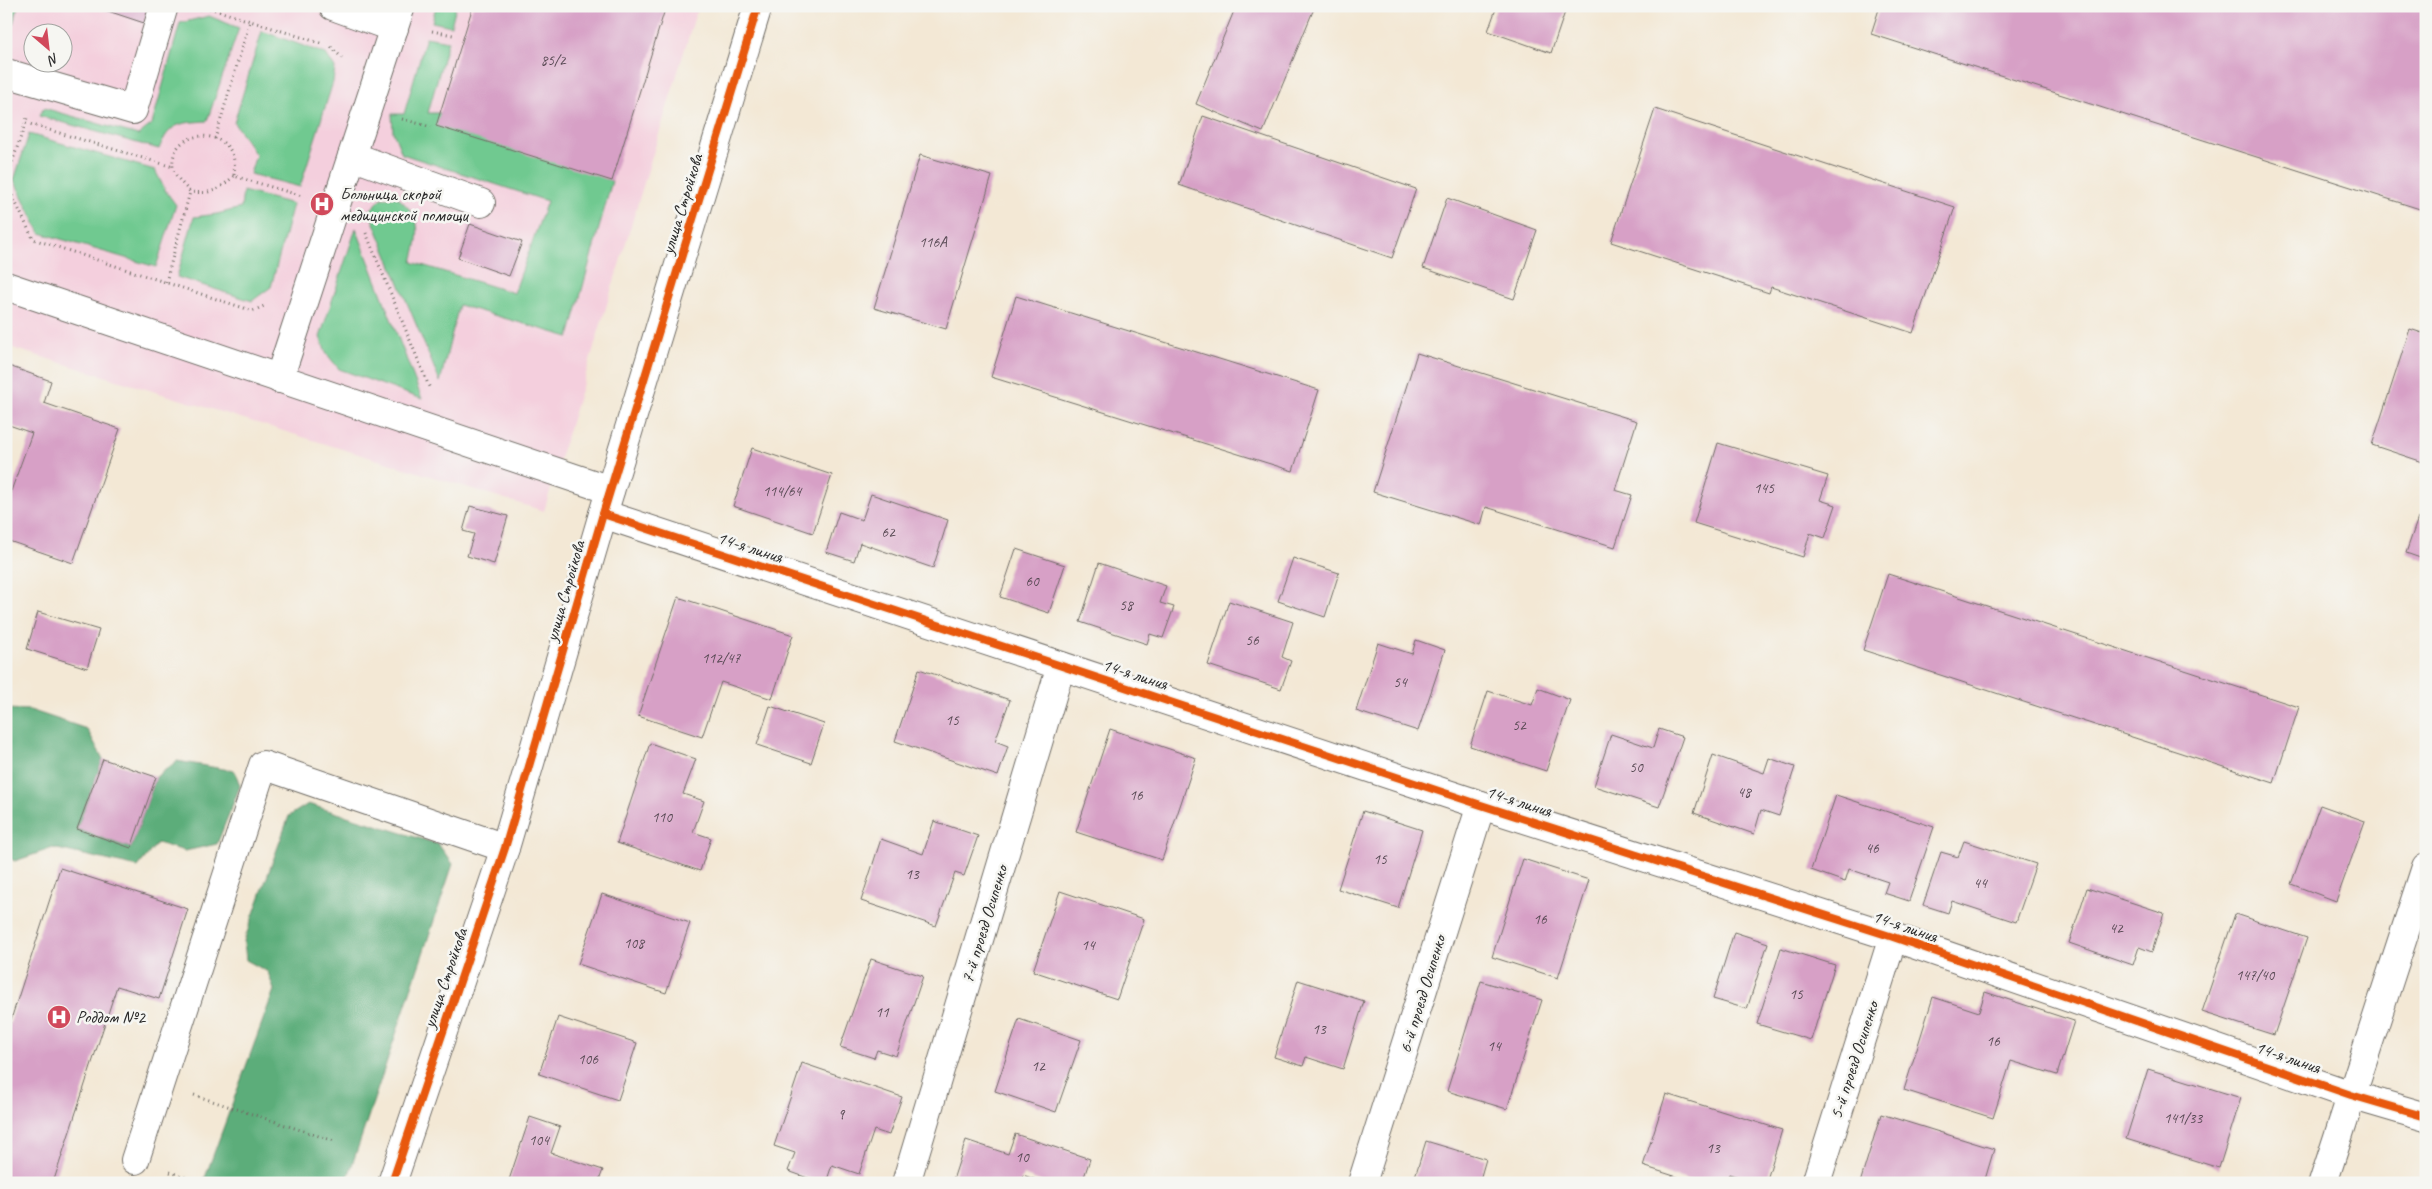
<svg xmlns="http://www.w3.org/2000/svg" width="2432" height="1189" font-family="Caveat,sans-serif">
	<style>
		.built { fill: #f4cfdd; fill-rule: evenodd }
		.green { fill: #6fc990; stroke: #4d7a5e }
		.forest { fill: #5bad7a; stroke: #436c52 }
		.building { fill: #d7a0c6 }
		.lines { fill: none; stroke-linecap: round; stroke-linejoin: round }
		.minor-casing { stroke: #716d66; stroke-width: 30 }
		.path { stroke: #716d66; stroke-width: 3; stroke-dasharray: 1 4; stroke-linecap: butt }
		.minor { stroke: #fff; stroke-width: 28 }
		.cycleway-casing { stroke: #f6f6f2; stroke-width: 11 }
		.cycleway { stroke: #e8590c; stroke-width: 8 }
		.labels { text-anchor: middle; stroke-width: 5; stroke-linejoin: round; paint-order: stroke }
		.number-label { font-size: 15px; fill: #564852 }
		.poi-label { font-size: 18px; fill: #2b2b2b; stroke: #f6f6f2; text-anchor: start }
		.street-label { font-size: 18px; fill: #2b2b2b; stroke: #f6f6f2 }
	</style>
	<rect width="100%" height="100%" fill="#f6f6f2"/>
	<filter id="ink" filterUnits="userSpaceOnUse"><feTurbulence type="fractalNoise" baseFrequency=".02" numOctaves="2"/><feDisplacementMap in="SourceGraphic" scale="10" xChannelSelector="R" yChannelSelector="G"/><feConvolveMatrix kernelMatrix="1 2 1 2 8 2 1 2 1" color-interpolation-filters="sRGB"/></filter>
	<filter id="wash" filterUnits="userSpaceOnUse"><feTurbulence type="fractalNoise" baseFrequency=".0096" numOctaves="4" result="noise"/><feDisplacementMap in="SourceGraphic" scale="20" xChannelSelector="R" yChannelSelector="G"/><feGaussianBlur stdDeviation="1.12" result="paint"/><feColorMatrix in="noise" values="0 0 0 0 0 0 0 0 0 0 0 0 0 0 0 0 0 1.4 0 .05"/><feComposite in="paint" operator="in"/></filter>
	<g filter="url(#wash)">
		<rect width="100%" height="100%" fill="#f3e8d5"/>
		<path class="built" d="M6,6H698L544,511L6,346ZM32,32H62V62H32Z"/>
		<g class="green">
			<polygon points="6,6 18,6 6,48"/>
			<polygon points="436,6 456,6 451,26 432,22"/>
			<path d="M209,16L239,28L207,121C180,123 170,122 159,149L39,116L44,108L138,135L152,124L180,23Z"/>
			<polygon points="262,31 326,54 335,68 333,82 300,187 250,174 256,155 234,123"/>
			<path d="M426,37L448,41L428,113H440L612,181L569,337L459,305L440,382L369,211L382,198L397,197C423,219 420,231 412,262L514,293L547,201L402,154L393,132L392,114H404Z"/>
			<polygon points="29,134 155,170 165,190 176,205 156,267 40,233 14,180"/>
			<polygon points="243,191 293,204 271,287 252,301 177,277 194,217 217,214 241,208"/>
			<polygon points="356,228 422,399 339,369 326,353 320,337"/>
		</g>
		<g class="forest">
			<polygon points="6,709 30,710 87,729 103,759 77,829 131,848 156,777 177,761 235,771 240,786 217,844 185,851 157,843 138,867 53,848 15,861 6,857"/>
			<polygon points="308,804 438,844 453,864 346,1183 203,1183 274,990 268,972 246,960 244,941 289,816"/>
		</g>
		<g id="blocks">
			<g class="building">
				<polygon points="93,6 150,6 144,23"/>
				<polygon points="473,6 666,6 612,181 436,126"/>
				<polygon points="1236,6 1315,6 1263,132 1196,104"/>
				<polygon points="1497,6 1567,6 1551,53 1488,31"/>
				<polygon points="1880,6 2426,6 2426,211 1871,34"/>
				<polygon points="1655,109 1955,207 1913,333 1771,287 1769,293 1611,242"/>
				<polygon points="1203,116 1416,189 1392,258 1179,185"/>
				<polygon points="920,155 992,176 946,329 874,308"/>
				<polygon points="1447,198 1537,230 1514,299 1423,268"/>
				<polygon points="470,224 522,242 509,276 458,258"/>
				<polygon points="1016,296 1319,390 1293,471 991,377"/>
				<polygon points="2426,323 2426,463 2372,445 2410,329 2422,333"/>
				<polygon points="1417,353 1637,421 1615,490 1632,495 1615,547 1486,507 1481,525 1373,492"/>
				<polygon points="6,365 51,381 44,403 120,429 73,563 6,540 6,505 32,433 6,424"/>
				<polygon points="1718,443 1828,476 1820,500 1836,505 1825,538 1810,533 1803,557 1694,523"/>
				<polygon points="752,448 832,475 813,533 733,506"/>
				<polygon points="871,494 948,520 933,568 860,543 854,561 826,552 839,512 862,520"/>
				<polygon points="470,506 508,516 494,564 467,556 474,534 463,531"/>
				<polygon points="2418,518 2426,520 2426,560 2406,553"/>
				<polygon points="1016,549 1065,565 1049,613 1000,597"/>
				<polygon points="1293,558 1339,573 1325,617 1278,601"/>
				<polygon points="1099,563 1166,586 1160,603 1174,607 1163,638 1150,634 1147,644 1080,622"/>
				<polygon points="1888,574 2299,707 2274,783 1863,650"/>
				<polygon points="678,597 793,635 772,699 721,682 702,737 638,716"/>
				<polygon points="1229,601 1293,622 1282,657 1291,661 1281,689 1208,665"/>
				<polygon points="38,612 99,630 87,668 27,649"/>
				<polygon points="1416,640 1445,650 1418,731 1356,711 1378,643 1412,654"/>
				<polygon points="919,669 1010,700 995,741 1008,746 998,776 895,741"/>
				<polygon points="1538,688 1570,700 1546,771 1470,746 1488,691 1532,705"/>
				<polygon points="770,706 824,724 811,763 757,745"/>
				<polygon points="1110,729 1196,758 1162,860 1076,832"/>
				<polygon points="1659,729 1683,737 1659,807 1594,786 1611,734 1653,748"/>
				<polygon points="650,743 696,759 683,794 704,801 693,832 711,838 700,871 617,843"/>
				<polygon points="1713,755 1764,773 1769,758 1795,767 1779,816 1761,810 1754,834 1694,813"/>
				<polygon points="103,759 156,777 131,848 77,829"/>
				<polygon points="1836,795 1934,827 1909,901 1884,893 1888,882 1849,869 1845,882 1811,870"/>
				<polygon points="2320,805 2365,821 2336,901 2291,884"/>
				<polygon points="1363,811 1422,830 1398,908 1338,889"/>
				<polygon points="934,821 978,836 964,876 955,873 936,926 861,901 881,839 923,854"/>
				<polygon points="1964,841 2036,864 2016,922 1952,901 1948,913 1923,905 1941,852 1958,857"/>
				<polygon points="1523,859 1589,880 1558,978 1492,957"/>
				<polygon points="60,868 188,909 159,999 117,986 53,1183 6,1183 6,1035"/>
				<polygon points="2087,888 2164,913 2152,952 2139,947 2133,965 2069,943"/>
				<polygon points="1060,891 1144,919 1117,999 1033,971"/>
				<polygon points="602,894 690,923 666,993 578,964"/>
				<polygon points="2235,914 2307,938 2274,1035 2202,1012"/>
				<polygon points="1734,932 1768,943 1747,1009 1713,999"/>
				<polygon points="1781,948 1835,965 1811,1040 1757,1024"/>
				<polygon points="871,959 923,976 896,1056 877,1050 874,1058 840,1047"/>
				<polygon points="1298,980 1364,1001 1343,1069 1306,1057 1303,1066 1274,1057"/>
				<polygon points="1481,981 1542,1000 1507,1109 1447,1091"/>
				<polygon points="1985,992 2074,1021 2057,1075 2011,1061 1993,1118 1904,1090 1933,997 1979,1012"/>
				<polygon points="558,1017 637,1043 618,1100 539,1074"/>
				<polygon points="1019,1019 1081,1040 1056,1112 995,1091"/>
				<polygon points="802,1063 902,1097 889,1135 874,1130 859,1174 832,1165 826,1183 822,1183 788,1171 795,1153 774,1146"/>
				<polygon points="2148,1069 2241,1098 2219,1168 2126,1139"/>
				<polygon points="1666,1094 1782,1130 1766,1183 1758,1183 1729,1174 1726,1183 1696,1183 1643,1166"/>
				<polygon points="1881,1114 1994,1149 1984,1183 1860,1183"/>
				<polygon points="530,1117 560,1127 551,1153 603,1170 598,1183 508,1183"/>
				<polygon points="1015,1134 1090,1159 1082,1183 1045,1183 1023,1175 1020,1183 952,1183 966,1140 1008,1154"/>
				<polygon points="1426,1141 1486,1159 1479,1183 1413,1183"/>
			</g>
		</g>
	</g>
	<g filter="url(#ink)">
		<use href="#blocks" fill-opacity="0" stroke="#716d66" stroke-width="1"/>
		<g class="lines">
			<g class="minor-casing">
				<g id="minor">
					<polyline points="333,6 394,28"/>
					<polyline points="6,73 133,110 164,6"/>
					<polyline points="352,156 481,203"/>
					<polyline points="6,286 610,490"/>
					<polyline points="279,379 401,6"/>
					<polyline points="603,514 1481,805 1893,937 2351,1095 2426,1117"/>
					<polyline points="135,1160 263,765 505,848"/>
					<polyline points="392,1183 505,848 603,514 758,6"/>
					<polyline points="906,1183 1061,666"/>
					<polyline points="1362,1183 1481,805"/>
					<polyline points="1816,1183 1893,937"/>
					<polyline points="2323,1183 2426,867"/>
				</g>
			</g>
			<g class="path">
				<polyline points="200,9 206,7 323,44"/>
				<polyline points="432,31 453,35"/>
				<polyline points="331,47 344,60"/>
				<polyline points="402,119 431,127"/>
				<polyline points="26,123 173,167"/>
				<polyline points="215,139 250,21"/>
				<path d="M234,176C217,191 212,194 190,192C184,185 174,176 173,167C169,128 229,126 234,161C235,166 234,171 234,176L302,196"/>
				<polyline points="6,181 27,118"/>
				<polyline points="6,182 33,239 253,311 264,306"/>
				<polyline points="366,233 430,389"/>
				<polyline points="166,282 190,192"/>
				<polyline points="194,1095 334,1141"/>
				<polyline points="170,1172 201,1183"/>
			</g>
			<use href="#minor" class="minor"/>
			<g class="cycleway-casing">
				<g id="cycleway">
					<polyline points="603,514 1481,805 1893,937 2351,1095 2426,1117"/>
					<polyline points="392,1183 505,848 603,514 758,6"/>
				</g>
			</g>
			<use href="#cycleway" class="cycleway"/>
		</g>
	</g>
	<defs>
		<g id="hospital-disc" transform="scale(1.25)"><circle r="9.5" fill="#d1495b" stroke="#f6f6f2"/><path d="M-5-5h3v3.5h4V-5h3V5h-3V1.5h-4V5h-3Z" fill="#fff"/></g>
	</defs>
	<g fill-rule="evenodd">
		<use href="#hospital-disc" x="322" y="204"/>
		<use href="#hospital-disc" x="59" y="1017"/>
	</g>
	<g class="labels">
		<g class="number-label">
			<text x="553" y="65">85/2</text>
			<text x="933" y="247">116А</text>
			<text x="1764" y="493">145</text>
			<text x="782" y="496">114/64</text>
			<text x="888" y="537">62</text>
			<text x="1032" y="586">60</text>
			<text x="1126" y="610">58</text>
			<text x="1252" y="645">56</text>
			<text x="721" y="663">112/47</text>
			<text x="1400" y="687">54</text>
			<text x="952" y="725">15</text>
			<text x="1519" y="730">52</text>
			<text x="1636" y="772">50</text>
			<text x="1744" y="797">48</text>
			<text x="1136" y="800">16</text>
			<text x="662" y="822">110</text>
			<text x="1872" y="853">46</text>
			<text x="1380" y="864">15</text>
			<text x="912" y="879">13</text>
			<text x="1980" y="888">44</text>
			<text x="1540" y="924">16</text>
			<text x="2116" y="933">42</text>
			<text x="634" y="948">108</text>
			<text x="1088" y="950">14</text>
			<text x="2255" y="980">147/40</text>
			<text x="1796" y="999">15</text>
			<text x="882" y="1017">11</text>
			<text x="1319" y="1034">13</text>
			<text x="1993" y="1046">16</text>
			<text x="1494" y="1051">14</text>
			<text x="588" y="1064">106</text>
			<text x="1038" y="1071">12</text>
			<text x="841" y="1119">9</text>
			<text x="2183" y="1123">141/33</text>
			<text x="539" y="1145">104</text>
			<text x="1713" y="1153">13</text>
			<text x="1022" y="1162">10</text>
		</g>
		<g class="poi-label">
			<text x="340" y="200">Больница скорой<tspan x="340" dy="21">медицинской помощи</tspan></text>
			<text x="76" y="1023">Роддом №2</text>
		</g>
		<g class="street-label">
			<text transform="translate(682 204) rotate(-73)" y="6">улица Стройкова</text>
			<text transform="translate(750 547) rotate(18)" y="6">14-я линия</text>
			<text transform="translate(565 591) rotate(-74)" y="6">улица Стройкова</text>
			<text transform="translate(1135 674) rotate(18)" y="6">14-я линия</text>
			<text transform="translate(1519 801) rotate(18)" y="6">14-я линия</text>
			<text transform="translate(984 924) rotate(-73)" y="6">7-й проезд Осипенко</text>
			<text transform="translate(1905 926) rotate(19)" y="6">14-я линия</text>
			<text transform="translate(445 978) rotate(-71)" y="6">улица Стройкова</text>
			<text transform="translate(1422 994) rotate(-73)" y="6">6-й проезд Осипенко</text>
			<text transform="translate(2288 1057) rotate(19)" y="6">14-я линия</text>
			<text transform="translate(1854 1060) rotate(-72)" y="6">5-й проезд Осипенко</text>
		</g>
	</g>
	<rect width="2432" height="1189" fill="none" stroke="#f6f6f2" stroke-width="25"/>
	<g transform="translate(48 48) rotate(152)"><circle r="24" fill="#f6f6f2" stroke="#a5a5a2"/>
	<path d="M0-4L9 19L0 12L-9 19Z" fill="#d1495b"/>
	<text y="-8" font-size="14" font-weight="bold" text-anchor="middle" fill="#2b2b2b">N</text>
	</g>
</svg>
